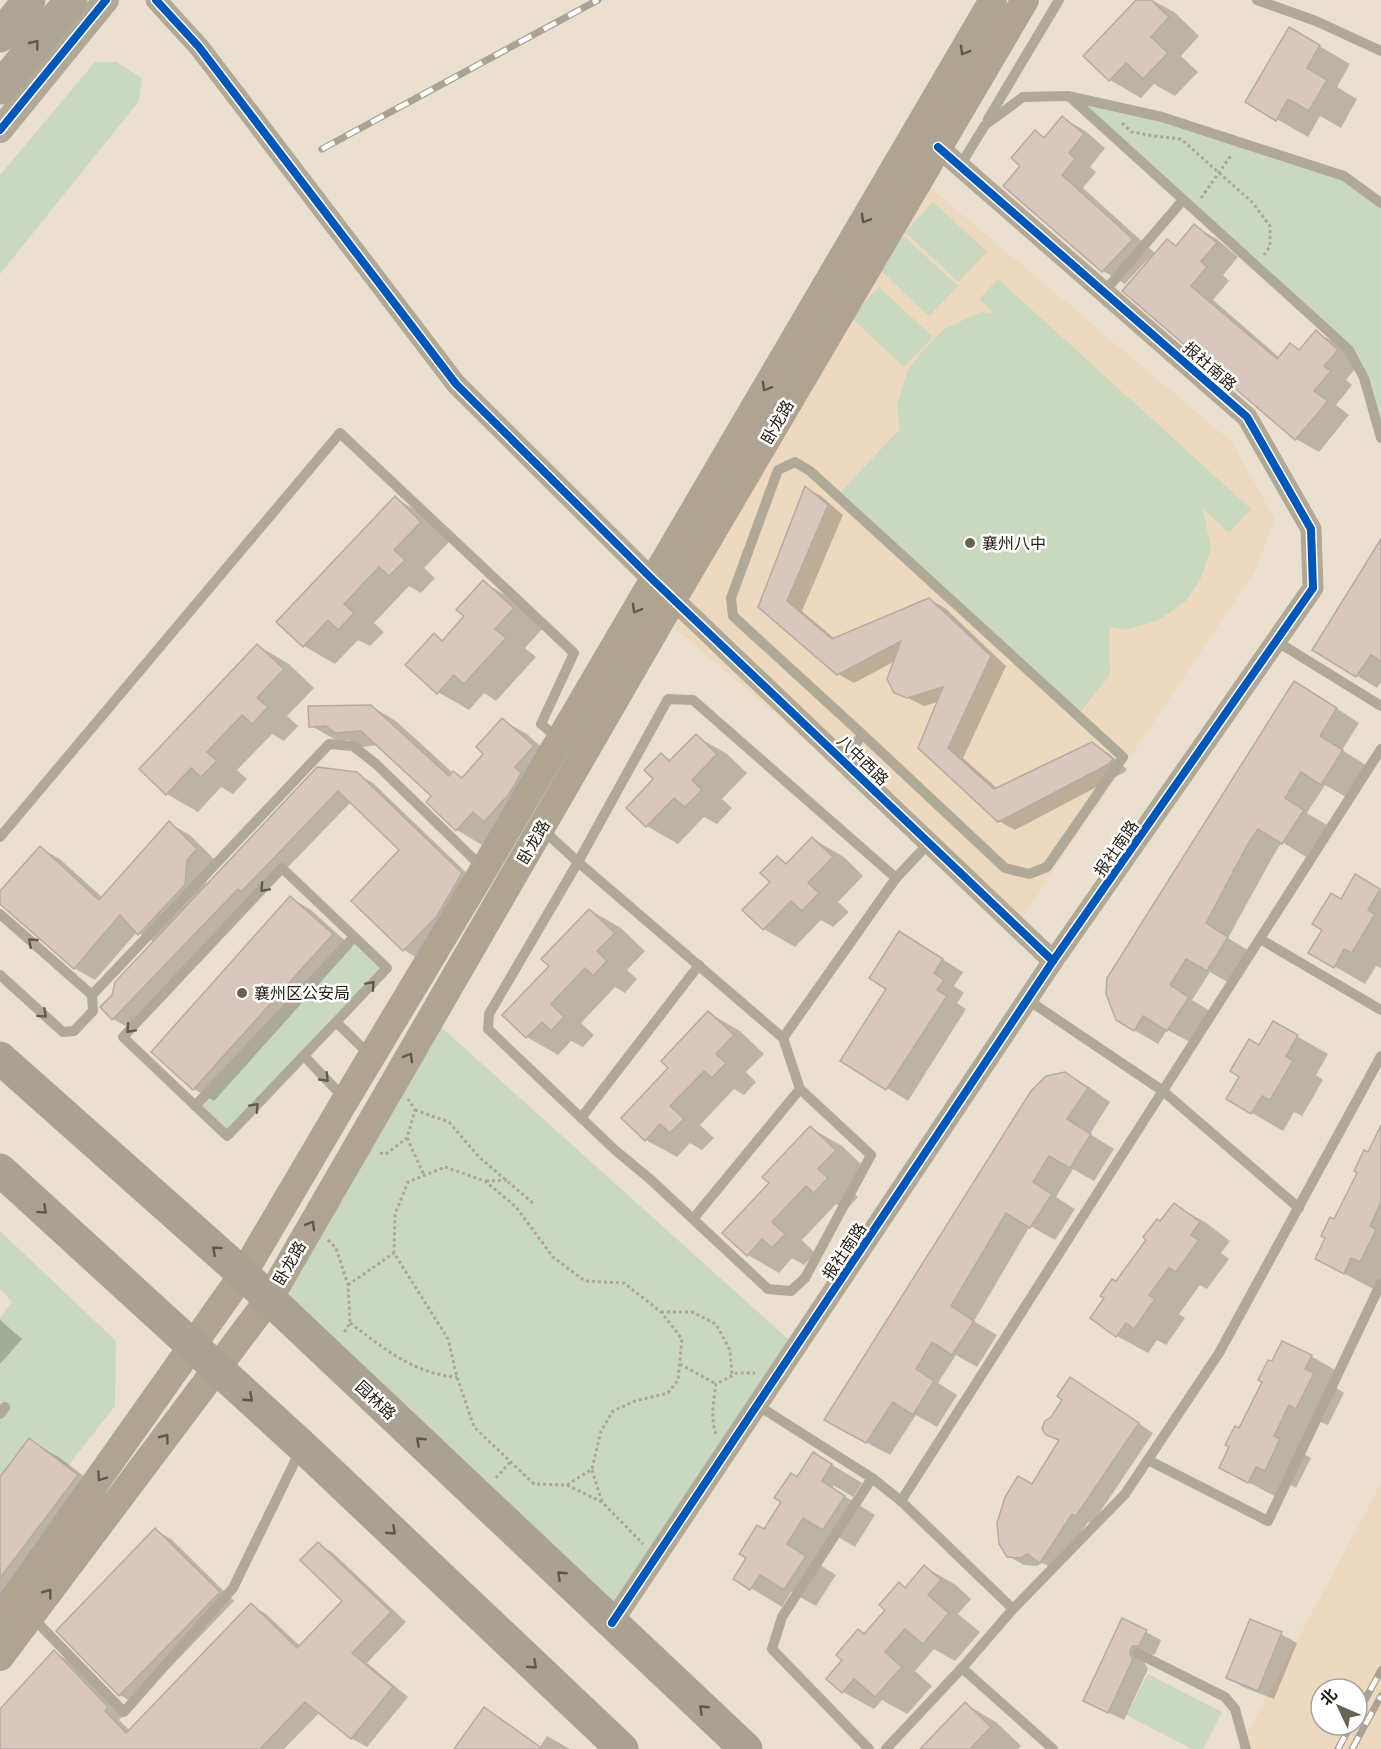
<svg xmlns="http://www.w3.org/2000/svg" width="1381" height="1749" font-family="'Nunito Sans','Noto Sans SC',sans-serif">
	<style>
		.built { fill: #edd9bf; fill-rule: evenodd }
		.green { fill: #cad8c0 }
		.shadow { fill: #0003 }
		.building { fill: #d9c6bc; stroke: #b6aaa2; stroke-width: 1.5 }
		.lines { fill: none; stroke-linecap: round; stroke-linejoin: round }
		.path { stroke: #ada599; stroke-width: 3; stroke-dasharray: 3 3; stroke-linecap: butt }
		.service { stroke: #b0a998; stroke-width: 10 }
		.minor { stroke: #b0a998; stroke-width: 21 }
		.tertiary { stroke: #b0a998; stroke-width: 26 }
		.secondary { stroke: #afa492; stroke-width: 28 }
		.primary { stroke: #aaa190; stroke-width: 33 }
		.trunk { stroke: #ada494; stroke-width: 33 }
		.rail-casing { stroke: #aaa294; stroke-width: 7 }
		.rail { stroke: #fff; stroke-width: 4.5; stroke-dasharray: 14; stroke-linecap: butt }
		.cycleway-casing { stroke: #fff; stroke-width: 11 }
		.cycleway { stroke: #0057b8; stroke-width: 8 }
		.oneway { stroke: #61594c }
		.oneway2 { stroke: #62594c }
		.oneway3 { stroke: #625b4e }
		.oneway4 { stroke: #60584b }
		.poi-dot { fill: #696154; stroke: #fff; stroke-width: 2 }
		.labels { text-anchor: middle; stroke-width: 5; stroke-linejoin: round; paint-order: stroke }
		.street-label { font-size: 16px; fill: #231c12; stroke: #fff }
		.poi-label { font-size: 16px; fill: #231c12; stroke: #fff; text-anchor: start }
	</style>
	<rect width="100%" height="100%" fill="#ebe0d0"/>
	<g class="built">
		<polygon points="899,161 1232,442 1275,519 1255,571 1020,921 641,600"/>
		<path d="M1381,1483V1749H1239ZM1321,1689H1357V1725H1321Z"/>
	</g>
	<g class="green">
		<polygon points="95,62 116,62 142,78 139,101 0,274 0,175"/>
		<polygon points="1068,96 1162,117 1344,176 1381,203 1381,438 1349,350"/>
		<polygon points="933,202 987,252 958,282 905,232"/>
		<polygon points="904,236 958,286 929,316 876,266"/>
		<polygon points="998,279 1251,509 1229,533 1203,509 1211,549 1200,580 1186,601 1157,621 1125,630 1109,627 1110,675 1078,715 837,496 900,429 897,405 908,369 925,348 944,329 981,312 994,313 979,299"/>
		<polygon points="879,287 933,337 904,367 850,317"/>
		<polygon points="354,937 387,968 227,1136 195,1106"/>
		<polygon points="431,1018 797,1347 612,1623 269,1299"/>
		<polygon points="0,1231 116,1341 115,1406 67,1467 29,1439 0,1477 0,1318 12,1302 0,1289"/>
		<polygon points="1148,1674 1222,1712 1203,1749 1192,1749 1126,1715"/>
	</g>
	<g class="shadow">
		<polygon points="1138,0 1152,0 1174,12 1199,36 1181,56 1198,72 1175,96 1154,84 1141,98 1110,80 1085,56"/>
		<polygon points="1290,29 1350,64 1337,87 1357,99 1341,128 1320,116 1308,137 1247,102"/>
		<polygon points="1062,118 1084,130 1105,148 1090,167 1096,172 1083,188 1156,254 1167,240 1177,246 1194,226 1217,239 1238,257 1223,275 1229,281 1213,300 1280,358 1301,351 1316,332 1339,345 1359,364 1346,380 1352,385 1336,405 1349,415 1319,452 1296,439 1125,291 1149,262 1147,260 1125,284 1103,271 1005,186 1022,165 1035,132 1045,138"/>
		<polygon points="806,488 821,496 843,515 802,611 836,640 929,599 945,608 1006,666 963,758 998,789 1092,744 1108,753 1127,769 1125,772 1015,830 999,821 919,747 938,702 924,706 896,692 895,661 854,683 838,674 760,606"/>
		<polygon points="395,498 426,516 451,540 424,568 435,578 421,593 409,586 374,623 384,632 370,646 358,640 335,664 304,646 278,621"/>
		<polygon points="1381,542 1381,682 1377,688 1314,649"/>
		<polygon points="483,582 514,600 544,627 525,648 536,657 496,701 484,693 469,710 438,692 434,635 444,641 466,616"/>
		<polygon points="258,646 289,664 314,688 287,716 298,726 284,741 272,734 237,770 247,779 233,794 221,787 198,812 167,794"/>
		<polygon points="1318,696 1359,723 1342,750 1366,765 1346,797 1325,785 1307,813 1327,825 1306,857 1282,842 1272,858 1228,938 1251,952 1231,984 1210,972 1192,1000 1212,1012 1192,1043 1167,1030 1158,1044 1134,1030"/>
		<polygon points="371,706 396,721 453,773 464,779 486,754 502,720 527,734 558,762 482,845 457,830 428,802 433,796 379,745 361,747 349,740 336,740 311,726"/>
		<polygon points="696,736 727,754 747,773 722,799 732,808 717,824 704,817 678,844 647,826 661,754 672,761"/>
		<polygon points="356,773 373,783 477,883 419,959 404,950 401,850 351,802 257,899 129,1028 113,1019 102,1007 154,942 137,932 95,980 74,968 0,902 0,893 41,848 61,860 103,898 169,823 190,835 217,862 207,872 206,887"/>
		<polygon points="813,839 844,857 863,876 838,902 849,912 833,927 821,920 795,947 764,929 777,857 788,864"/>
		<polygon points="1356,876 1381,891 1381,968 1376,966 1365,984 1310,952"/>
		<polygon points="291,898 311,910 352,947 214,1101 194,1089"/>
		<polygon points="590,910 621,928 645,951 627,970 637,979 625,993 615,987 581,1023 594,1035 583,1047 571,1041 558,1055 527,1037"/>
		<polygon points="920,945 963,972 954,986 964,993 957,1003 966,1009 908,1101 842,1060"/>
		<polygon points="709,1013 740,1031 764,1054 746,1072 756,1082 744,1095 734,1089 700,1125 714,1138 702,1150 690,1143 677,1157 646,1140 670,1068"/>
		<polygon points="1274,1023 1328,1054 1316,1075 1323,1080 1302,1116 1294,1112 1283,1131 1228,1099"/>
		<polygon points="1065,1073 1089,1087 1110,1102 1090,1134 1114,1149 1094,1181 1073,1169 1056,1197 1075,1209 1055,1240 1030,1226 974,1321 997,1335 977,1367 956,1355 938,1383 957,1395 937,1427 916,1415 890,1455 849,1433"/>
		<polygon points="811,1128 842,1146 866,1169 848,1188 858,1197 846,1210 836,1204 802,1240 815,1253 804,1265 792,1258 779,1273 748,1255 772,1183"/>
		<polygon points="1381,1135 1381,1278 1375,1290 1317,1259 1368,1154"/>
		<polygon points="1174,1205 1205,1222 1230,1241 1221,1253 1229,1259 1207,1289 1200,1285 1179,1314 1185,1318 1166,1345 1157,1340 1148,1353 1117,1336 1117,1283"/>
		<polygon points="0,1320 22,1339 0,1364"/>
		<polygon points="1311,1356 1342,1374 1335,1387 1344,1393 1328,1425 1320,1422 1304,1454 1311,1458 1296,1488 1287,1483 1280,1499 1221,1468 1239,1430"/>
		<polygon points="1086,1388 1153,1433 1092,1524 1088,1522 1056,1570 1042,1563 1037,1566 1024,1565 1008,1556 1033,1486 1060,1441 1047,1434"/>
		<polygon points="29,1440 60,1458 108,1494 0,1636 0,1479"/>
		<polygon points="814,1454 862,1483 853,1497 833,1485 833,1489 875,1515 855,1547 835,1535 817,1563 836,1575 816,1606 791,1592 782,1607 735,1578"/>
		<polygon points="155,1530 171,1539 234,1601 135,1704 120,1695"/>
		<polygon points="318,1544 333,1553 406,1622 367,1663 408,1697 367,1747 351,1738 320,1712 284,1749 0,1749 0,1711 54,1652 69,1661 123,1716 119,1720 130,1731 251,1605 266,1614 300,1646 344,1601"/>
		<polygon points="925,1567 956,1585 971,1599 958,1614 980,1632 955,1661 934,1649 915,1671 932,1686 907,1714 882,1700 874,1709 843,1692 865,1635 887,1610 899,1584 906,1588"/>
		<polygon points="1123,1620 1161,1640 1155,1654 1149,1655 1145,1659 1145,1664 1148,1669 1124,1720 1085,1701"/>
		<polygon points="1250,1621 1281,1634 1297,1643 1274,1699 1243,1687 1228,1678"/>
		<polygon points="965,1704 996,1722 1021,1746 1018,1749 921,1749"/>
		<polygon points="485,1709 500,1718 540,1747 547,1736 570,1749 456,1749"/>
	</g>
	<g class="building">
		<polygon points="1136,0 1151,0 1169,17 1151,37 1168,53 1143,79 1126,63 1109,81 1083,56"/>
		<polygon points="1289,27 1320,45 1307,68 1327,80 1309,111 1288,99 1276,121 1245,102"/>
		<polygon points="1062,116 1084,134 1069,153 1075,159 1062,175 1133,239 1102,272 1003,186 1020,166 1011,158 1035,130 1044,138"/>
		<polygon points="1194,224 1217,243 1201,261 1207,267 1191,286 1277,359 1290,343 1299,350 1316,330 1338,350 1324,366 1331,371 1314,391 1328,401 1295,440 1122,291 1167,239 1176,246"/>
		<polygon points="805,486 828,505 787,601 832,639 929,598 991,656 948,748 994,789 1092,742 1113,759 1109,764 998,822 918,748 943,687 907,698 894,693 887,679 901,641 837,675 758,607"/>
		<polygon points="395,496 421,522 394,550 405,560 389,576 379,567 344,604 354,613 338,630 328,620 303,647 276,622"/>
		<polygon points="1381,539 1381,661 1371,655 1356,677 1312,650"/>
		<polygon points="483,580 514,608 495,629 506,638 464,684 454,675 437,694 405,665 434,633 442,641 464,616 456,610"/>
		<polygon points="257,644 284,669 257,698 268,707 252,724 242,715 207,752 217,761 201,777 191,768 166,795 139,769"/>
		<polygon points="1294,681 1337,708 1320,736 1343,750 1321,785 1301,772 1285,798 1304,810 1282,844 1258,829 1248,844 1206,923 1228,937 1207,971 1186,959 1170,985 1189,997 1167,1031 1143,1016 1134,1031 1116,1020 1106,994 1107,978"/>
		<polygon points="371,705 449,776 453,771 462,778 483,754 476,747 502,718 534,746 515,767 521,773 509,794 484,822 473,812 456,831 426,802 431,796 361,731 335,733 326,726 309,727 308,706"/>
		<polygon points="696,734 717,754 692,780 702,790 685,807 674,798 646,827 626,808 653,779 644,770 661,753 669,761"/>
		<polygon points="317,767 357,772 462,873 437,916 403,951 351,901 399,850 338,791 241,892 238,889 112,1020 100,1007 112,995 115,982"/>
		<polygon points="169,821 197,849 187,860 185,885 138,935 120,915 74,969 0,904 0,891 40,846 99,900"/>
		<polygon points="812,837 833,857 808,883 819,893 802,911 791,901 763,930 742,910 770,882 760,873 777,856 786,864"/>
		<polygon points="1355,874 1380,889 1368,910 1375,914 1352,953 1344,949 1334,968 1308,953 1322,930 1312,924 1331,893 1341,899"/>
		<polygon points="290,896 333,934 193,1090 151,1052"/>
		<polygon points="589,909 615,933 597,951 607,961 593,976 585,968 551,1004 564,1017 551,1031 542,1022 526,1038 502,1015 549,966 541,959"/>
		<polygon points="899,931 943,959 934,973 944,980 937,990 947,996 886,1090 840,1061 886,989 869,978"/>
		<polygon points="708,1011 734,1035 716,1054 726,1063 712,1078 704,1071 670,1106 684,1119 670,1133 660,1124 645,1141 621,1118 668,1068 661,1061"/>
		<polygon points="1273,1021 1298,1035 1286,1056 1293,1061 1270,1100 1262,1096 1251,1114 1226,1099 1239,1077 1230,1071 1249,1039 1259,1045"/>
		<polygon points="1065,1072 1088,1088 1067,1119 1091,1134 1070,1168 1049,1156 1033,1182 1052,1194 1030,1228 1006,1213 951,1306 974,1321 952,1355 932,1342 916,1369 934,1381 913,1415 893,1402 866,1443 824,1420 1031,1091 1046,1076"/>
		<polygon points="1381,1125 1381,1202 1370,1226 1376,1230 1360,1262 1351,1258 1344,1274 1315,1259 1325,1238 1321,1236 1330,1217 1334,1219 1357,1173 1354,1171 1364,1150 1368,1152"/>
		<polygon points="810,1126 836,1150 818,1169 828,1178 814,1193 806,1186 772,1222 785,1234 772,1248 762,1239 747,1256 722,1233 769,1183 762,1177"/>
		<polygon points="1174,1203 1200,1222 1191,1235 1199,1240 1176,1272 1169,1268 1149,1295 1155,1299 1134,1329 1126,1323 1116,1337 1090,1318 1104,1298 1100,1296 1112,1279 1116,1281 1146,1240 1143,1237 1157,1219 1160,1221"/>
		<polygon points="1282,1341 1312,1355 1305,1369 1314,1373 1296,1409 1289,1405 1274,1436 1280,1439 1265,1471 1256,1467 1248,1483 1219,1468 1229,1447 1225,1445 1235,1426 1239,1428 1262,1382 1258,1380 1268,1360 1272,1361"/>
		<polygon points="1070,1377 1139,1423 1076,1516 1072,1514 1040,1563 1027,1554 1021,1558 1007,1557 999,1544 997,1523 1005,1497 1018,1476 1032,1484 1059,1440 1046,1435 1042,1429 1045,1421 1051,1417 1062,1400 1057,1396"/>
		<polygon points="29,1438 78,1475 0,1578 0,1477"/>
		<polygon points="813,1452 832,1464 822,1481 845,1496 823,1530 803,1518 787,1544 806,1556 784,1590 760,1575 750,1590 733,1579 746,1558 739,1554 757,1525 764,1529 781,1502 774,1498 791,1473 797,1477"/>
		<polygon points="155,1528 220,1592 119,1696 56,1631"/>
		<polygon points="318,1542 391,1612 352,1653 393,1687 351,1739 305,1702 260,1749 0,1749 0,1709 54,1650 108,1707 105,1711 126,1733 251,1603 297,1648 342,1601 300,1560"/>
		<polygon points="924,1565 941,1580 928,1595 949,1613 923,1644 905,1629 885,1652 902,1667 875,1697 854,1679 842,1693 826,1679 842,1660 836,1655 858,1629 864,1634 885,1610 879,1605 899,1582 905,1588"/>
		<polygon points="1122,1618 1147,1630 1139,1646 1133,1646 1130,1650 1130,1654 1133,1659 1108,1713 1083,1701"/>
		<polygon points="1250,1619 1282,1632 1258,1691 1226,1678"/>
		<polygon points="965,1702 991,1727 970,1749 920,1749"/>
		<polygon points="484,1707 543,1749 454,1749"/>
	</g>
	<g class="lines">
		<g class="path">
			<polyline points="1122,123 1132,132 1154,136 1181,139 1252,202 1270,226 1270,246 1264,255"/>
			<polyline points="1201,198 1232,154"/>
			<polyline points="415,1110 449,1122 479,1157 534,1204"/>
			<polyline points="407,1138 424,1175"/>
			<polyline points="380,1153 386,1154 407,1138 415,1110 408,1099"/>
			<polygon points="445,1167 485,1181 516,1207 553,1257 585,1281 624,1283 661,1312 682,1339 678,1380 668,1393 635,1401 613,1411 601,1431 592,1469 567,1485 534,1484 474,1427 457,1377 448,1339 394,1253 395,1214 408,1182"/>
			<polyline points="486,1181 507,1180"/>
			<polyline points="328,1240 336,1248 348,1285 350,1323 343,1334"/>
			<polyline points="348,1285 394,1253"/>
			<polyline points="661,1312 692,1312 716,1324 730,1350 732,1375"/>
			<path d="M350,1323C384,1348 413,1374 457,1377"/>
			<polyline points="680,1364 716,1384"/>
			<path d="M716,1434C710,1419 714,1399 716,1384L737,1373H755"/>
			<polyline points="592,1470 602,1502"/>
			<polyline points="496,1478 511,1461"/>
			<polyline points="567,1485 602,1502 643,1544"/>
		</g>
		<g class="service">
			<polyline points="1257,0 1316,21 1381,51"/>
			<polyline points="1070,97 1349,350 1364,378 1381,438"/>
			<polyline points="988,119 1059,0"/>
			<polyline points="960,166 985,125 1023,97 1068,96 1162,117 1344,176 1381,203"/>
			<polyline points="1104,292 1183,200"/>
			<polygon points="795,462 810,471 1123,757 1047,867 1029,874 1005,868 863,735 733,616 731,598 778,470"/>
			<polyline points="1276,641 1381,706"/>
			<polyline points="842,759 863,735"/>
			<polyline points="541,828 578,862 783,1038 800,1089 871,1155 805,1278 791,1291 768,1289 650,1179 615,1150 488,1029 489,1014 578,862 668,699 693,700 896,878"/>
			<polyline points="0,837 340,433 574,653 541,724 559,739"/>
			<polyline points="0,914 92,995 93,1011 74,1031 63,1032 0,975"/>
			<polyline points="1260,939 1381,1010"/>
			<polyline points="92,995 329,744 353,746 376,764 484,869"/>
			<polyline points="1028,1000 1163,1091 1299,1208"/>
			<polyline points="336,1022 227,1136 123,1037 282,868 387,968 336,1022 371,1056"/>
			<polyline points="783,1038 896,878 929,843"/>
			<polyline points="304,1056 345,1099"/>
			<polyline points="195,1106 354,937"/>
			<polyline points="581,1118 699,965"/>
			<polyline points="693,1219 800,1089"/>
			<polyline points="757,1405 872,1478 782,1617 772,1649 869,1749"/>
			<polyline points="0,1414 5,1407"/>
			<polyline points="1148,1460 1268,1521 1381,1283"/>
			<polyline points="872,1478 901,1501"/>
			<polyline points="1013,1609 901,1501 1381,749"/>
			<polyline points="36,1621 124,1712 233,1588 301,1449"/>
			<polyline points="1137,1653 1225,1697 1235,1709 1246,1749"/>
			<polyline points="962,1668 1053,1749"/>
			<polyline points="886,1749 962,1668 1013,1609 1125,1494 1219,1353 1381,1056"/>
		</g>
		<g class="minor">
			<polyline points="156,0 199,47 456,384 653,580 1053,961"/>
			<polyline points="612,1623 1053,961 1313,588 1311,529 1247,417 938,147"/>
		</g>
		<polyline class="tertiary" points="0,130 106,0"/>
		<g class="secondary">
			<polyline points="0,1618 243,1274 346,1099 484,869 993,0"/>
			<polyline points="0,1657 269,1299 680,587 1025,0"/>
		</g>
		<g class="primary">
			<polyline points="0,1058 243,1274 746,1749"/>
			<polyline points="0,1170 302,1446 622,1749"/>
		</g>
		<g class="trunk">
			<polyline points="0,36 29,0"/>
			<polyline points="0,88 71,0"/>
		</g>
		<g class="rail-casing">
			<g id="rail">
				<polyline points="322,149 598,0"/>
				<polyline points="1357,1715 1381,1670"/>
				<polyline points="1338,1749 1351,1725"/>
				<polyline points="1352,1749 1381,1696"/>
			</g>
		</g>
		<use href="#rail" class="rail"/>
		<g class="cycleway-casing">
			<g id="cycleway">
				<polyline points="156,0 199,47 456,384 653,580 1053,961"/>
				<polyline points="0,130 106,0"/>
				<polyline points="612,1623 1053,961 1313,588 1311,529 1247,417 938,147"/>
			</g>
		</g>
		<use href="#cycleway" class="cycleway"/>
	</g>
	<defs><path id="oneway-chevron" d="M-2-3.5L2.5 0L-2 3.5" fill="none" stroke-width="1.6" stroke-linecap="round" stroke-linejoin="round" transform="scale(1.5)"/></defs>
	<use class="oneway" href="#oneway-chevron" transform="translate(35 44) rotate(-51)"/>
	<g class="oneway2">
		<use href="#oneway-chevron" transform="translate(964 51) rotate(120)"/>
		<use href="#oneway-chevron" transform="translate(865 219) rotate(120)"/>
		<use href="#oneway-chevron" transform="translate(766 387) rotate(120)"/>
		<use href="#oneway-chevron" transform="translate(636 609) rotate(120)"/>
		<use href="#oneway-chevron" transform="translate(409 1057) rotate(-60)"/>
		<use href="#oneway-chevron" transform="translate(311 1225) rotate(-60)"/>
		<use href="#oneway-chevron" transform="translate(165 1438) rotate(-53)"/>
		<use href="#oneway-chevron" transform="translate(101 1477) rotate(125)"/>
		<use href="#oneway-chevron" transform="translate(48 1593) rotate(-53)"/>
	</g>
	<g class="oneway3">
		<use href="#oneway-chevron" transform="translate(264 888) rotate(133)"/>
		<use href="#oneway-chevron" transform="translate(32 942) rotate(-139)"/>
		<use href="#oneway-chevron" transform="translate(371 985) rotate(-47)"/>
		<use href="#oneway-chevron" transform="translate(43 1014) rotate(42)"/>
		<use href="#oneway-chevron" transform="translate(130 1029) rotate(133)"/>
		<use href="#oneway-chevron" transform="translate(325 1078) rotate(46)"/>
		<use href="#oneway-chevron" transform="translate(255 1107) rotate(-47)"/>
	</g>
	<g class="oneway4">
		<use href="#oneway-chevron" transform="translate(43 1210) rotate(42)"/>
		<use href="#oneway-chevron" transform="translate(216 1250) rotate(-138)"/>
		<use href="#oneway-chevron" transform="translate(249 1398) rotate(43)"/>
		<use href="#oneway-chevron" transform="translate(420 1441) rotate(-137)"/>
		<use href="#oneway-chevron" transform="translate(392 1531) rotate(43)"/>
		<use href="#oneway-chevron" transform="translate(561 1575) rotate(-137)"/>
		<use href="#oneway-chevron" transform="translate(533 1665) rotate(43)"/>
		<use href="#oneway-chevron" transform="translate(703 1709) rotate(-137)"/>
	</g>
	<g class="poi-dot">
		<circle cx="970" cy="543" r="6"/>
		<circle cx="242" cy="993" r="6"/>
	</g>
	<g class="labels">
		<g class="street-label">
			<text transform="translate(1210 366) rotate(41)" y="6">报社南路</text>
			<text transform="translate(777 422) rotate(-60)" y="6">卧龙路</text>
			<text transform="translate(863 760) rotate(44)" y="6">八中西路</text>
			<text transform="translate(533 842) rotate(-60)" y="6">卧龙路</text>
			<text transform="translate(1116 848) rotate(-55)" y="6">报社南路</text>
			<text transform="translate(844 1251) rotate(-56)" y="6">报社南路</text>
			<text transform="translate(289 1263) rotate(-60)" y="6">卧龙路</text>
			<text transform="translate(376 1400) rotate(43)" y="6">园林路</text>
		</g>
		<g class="poi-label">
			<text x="982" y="549">襄州八中</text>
			<text x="254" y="999">襄州区公安局</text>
		</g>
	</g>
	<g transform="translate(1339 1707) rotate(314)"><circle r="28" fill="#ffffff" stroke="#a7a4a0" stroke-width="1.5"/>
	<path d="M0-4.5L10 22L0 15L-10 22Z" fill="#696154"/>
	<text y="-9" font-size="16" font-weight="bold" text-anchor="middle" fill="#231c12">北</text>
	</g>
</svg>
